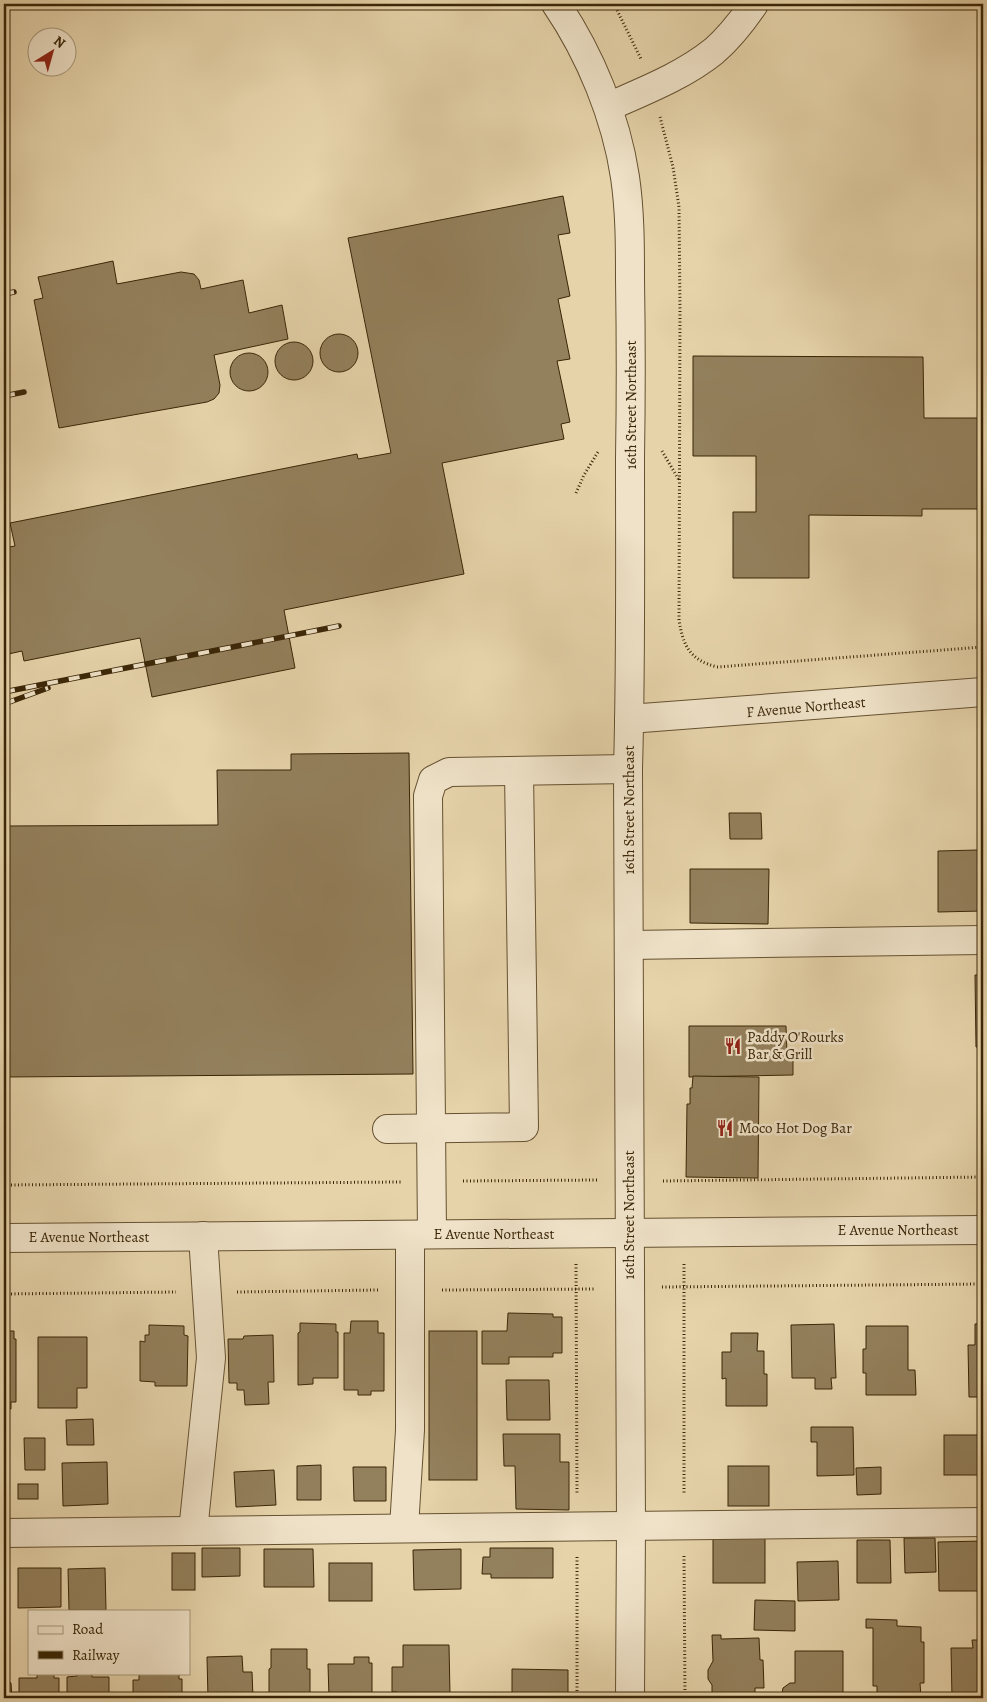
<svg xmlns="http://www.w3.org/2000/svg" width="987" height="1702" font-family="Alegreya,serif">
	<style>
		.building { fill: #93805c; stroke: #3a2607 }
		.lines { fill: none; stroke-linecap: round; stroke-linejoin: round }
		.minor-casing { stroke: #655130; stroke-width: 30 }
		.path { stroke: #3a2607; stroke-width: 3; stroke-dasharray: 1 2.5; stroke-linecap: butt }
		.minor { stroke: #efe2c8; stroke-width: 28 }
		.rail-casing { stroke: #3a2607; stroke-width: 5.5 }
		.rail { stroke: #efe2c8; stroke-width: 4; stroke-dasharray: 11; stroke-linecap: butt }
		.labels { text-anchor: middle; stroke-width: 5; stroke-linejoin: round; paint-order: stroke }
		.street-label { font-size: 15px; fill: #3a2607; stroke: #efe2c8 }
		.poi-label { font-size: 15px; fill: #3a2607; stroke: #efe2c8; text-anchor: start }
	</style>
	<rect width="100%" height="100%" fill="#e6d3aa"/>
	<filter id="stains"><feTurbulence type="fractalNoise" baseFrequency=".004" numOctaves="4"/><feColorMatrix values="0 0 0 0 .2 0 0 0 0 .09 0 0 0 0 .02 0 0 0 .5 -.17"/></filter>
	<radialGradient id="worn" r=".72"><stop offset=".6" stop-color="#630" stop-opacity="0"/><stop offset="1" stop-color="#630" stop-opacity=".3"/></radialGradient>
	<g class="building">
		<polygon points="563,196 570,233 558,235 570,296 558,299 570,359 557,361 570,422 561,424 564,439 442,463 464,574 284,610 295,668 152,697 140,638 24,661 22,651 4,655 4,548 15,546 10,523 357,454 358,459 391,453 348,238"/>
		<polygon points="113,261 117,284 181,272 194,274 199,280 201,289 243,280 249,313 282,305 288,339 214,355 220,385 219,393 214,399 207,402 59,428 34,300 43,298 38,277"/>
		<circle cx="339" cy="353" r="19"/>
		<circle cx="294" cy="361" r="19"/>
		<circle cx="249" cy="372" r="19"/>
		<polygon points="693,356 923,357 924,418 983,418 983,509 922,509 922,516 809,515 809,578 733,578 733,512 756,512 756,456 693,456"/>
		<polygon points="409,753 413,1074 4,1077 4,826 218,825 217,770 291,770 291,754"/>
		<polygon points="729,813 761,813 762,839 730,839"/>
		<polygon points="978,850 978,853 983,853 983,911 938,912 938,851"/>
		<polygon points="690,869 769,869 768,924 690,923"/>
		<polygon points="975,975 983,975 983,1047 976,1047"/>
		<polygon points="689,1026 786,1026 787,1054 793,1054 793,1075 689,1077"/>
		<polygon points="693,1076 759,1077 758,1178 686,1177 687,1104 690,1104 690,1088 692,1088"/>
		<polygon points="508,1313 553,1314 553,1317 562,1317 562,1353 553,1353 553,1357 509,1357 509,1364 482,1364 482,1331 507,1331"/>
		<polygon points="351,1321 378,1321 378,1333 384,1333 384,1391 371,1391 371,1395 358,1395 358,1390 344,1390 344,1333 350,1333"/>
		<polygon points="300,1323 336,1324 336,1332 338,1332 338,1378 313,1378 313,1384 298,1385 298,1333 300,1332"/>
		<polygon points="983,1323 983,1397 969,1397 968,1345 975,1345 975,1324"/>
		<polygon points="834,1324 836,1378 831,1378 832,1389 815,1389 815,1378 792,1378 791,1325"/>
		<polygon points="149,1325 184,1326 184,1335 188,1336 187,1386 155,1386 155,1382 140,1381 140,1341 145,1342 145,1335 149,1335"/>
		<polygon points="866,1326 908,1326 908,1370 915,1370 916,1395 866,1395 866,1373 863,1373 863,1349 866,1349"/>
		<polygon points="4,1331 14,1331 14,1339 16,1339 16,1402 11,1402 11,1409 4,1409"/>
		<rect x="429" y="1331" width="48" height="149"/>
		<polygon points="731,1333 758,1333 757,1351 764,1351 764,1374 767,1374 767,1406 726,1406 726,1378 722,1379 722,1352 731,1352"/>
		<polygon points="273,1335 274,1382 268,1382 269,1404 245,1405 244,1390 237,1390 237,1383 229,1383 228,1339 243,1339 244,1336"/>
		<polygon points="38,1337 87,1337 87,1388 77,1388 77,1408 38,1408"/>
		<polygon points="506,1380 549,1380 550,1420 507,1420"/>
		<polygon points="93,1419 94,1445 67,1445 66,1420"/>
		<polygon points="811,1427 853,1427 854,1475 817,1476 817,1442 811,1442"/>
		<polygon points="503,1434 560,1434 560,1462 569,1462 569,1510 516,1509 515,1466 504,1466"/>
		<rect x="944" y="1435" width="39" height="40"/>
		<polygon points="24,1438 45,1438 45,1470 25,1470"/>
		<polygon points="107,1462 108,1504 63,1506 62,1463"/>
		<polygon points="321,1465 321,1500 297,1500 297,1466"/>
		<rect x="728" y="1466" width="41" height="40"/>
		<polygon points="353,1467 386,1467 386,1501 354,1501"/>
		<polygon points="881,1467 881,1494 857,1495 856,1468"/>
		<polygon points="274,1470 276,1505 236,1507 234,1472"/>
		<rect x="18" y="1484" width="20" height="15"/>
		<rect x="713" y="1538" width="52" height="45"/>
		<polygon points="904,1538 935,1538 936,1572 905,1573"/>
		<polygon points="857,1540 890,1540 891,1583 857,1583"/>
		<polygon points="983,1541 983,1591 939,1591 938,1542"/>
		<polygon points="202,1548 240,1548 240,1576 202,1577"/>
		<polygon points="490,1548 553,1548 553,1578 491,1578 491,1574 482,1574 483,1557 490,1557"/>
		<polygon points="264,1549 313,1549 314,1587 264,1587"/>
		<polygon points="461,1549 461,1589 414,1590 413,1550"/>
		<rect x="172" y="1553" width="23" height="37"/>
		<polygon points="838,1561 839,1600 798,1601 797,1562"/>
		<rect x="329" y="1563" width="43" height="38"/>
		<polygon points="18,1568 61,1568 61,1607 18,1608"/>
		<polygon points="105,1568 106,1610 69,1610 68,1569"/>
		<polygon points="755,1600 795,1601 795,1631 754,1630"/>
		<polygon points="866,1619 897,1620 897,1626 921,1627 921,1642 924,1642 924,1683 920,1683 921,1698 877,1698 877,1686 873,1686 873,1628 866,1628"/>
		<polygon points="712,1635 721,1635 721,1639 759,1638 760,1660 763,1660 764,1688 755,1688 755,1698 712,1698 712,1685 708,1679 708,1670 713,1661"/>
		<polygon points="972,1640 983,1640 983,1698 952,1698 951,1648 973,1648"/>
		<polygon points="403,1645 449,1645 450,1695 448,1694 448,1698 397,1698 397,1692 392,1692 392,1667 403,1667"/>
		<polygon points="271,1649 307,1649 307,1669 310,1669 310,1698 269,1698 269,1669 271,1668"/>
		<polygon points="795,1651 843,1651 843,1698 781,1698 783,1688 790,1683 795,1683"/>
		<polygon points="242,1656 243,1672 252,1672 253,1698 208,1698 207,1657"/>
		<polygon points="354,1657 369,1657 369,1663 372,1663 372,1698 329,1698 328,1664 354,1664"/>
		<polygon points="4,1659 9,1659 9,1682 11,1683 12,1698 4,1698"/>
		<polygon points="512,1669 568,1670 568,1698 512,1698"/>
		<polygon points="37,1673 54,1673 54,1678 59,1678 59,1698 19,1698 19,1678 37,1678"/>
		<polygon points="77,1673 92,1673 92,1677 109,1677 109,1698 67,1698 67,1677 77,1676"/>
		<polygon points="139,1673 179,1673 179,1679 182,1679 182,1698 133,1698 133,1680 139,1680"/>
	</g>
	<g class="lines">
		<g class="minor-casing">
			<g id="minor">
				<path d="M556,4C590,54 616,117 625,177C630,211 630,245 630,279C631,339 631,399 630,459C630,563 631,666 628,769L631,1526L630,1698"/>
				<path d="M608,107C644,91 683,76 714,51C729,38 743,20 754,4"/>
				<polyline points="629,719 983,692"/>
				<polyline points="629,945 983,940"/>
				<polyline points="387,1129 524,1127 519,771"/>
				<polyline points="432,1234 428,796 433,780 449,772 628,769"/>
				<polyline points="4,1238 983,1230"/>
				<polyline points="404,1528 410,1430 410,1235"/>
				<polyline points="193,1531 211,1358 203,1236"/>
				<polyline points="4,1533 983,1522"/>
			</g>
		</g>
		<g class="path">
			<polyline points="614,4 641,59"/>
			<path d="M660,117L673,167L679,207L680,309L679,620C683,646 690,660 717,667L983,647"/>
			<polyline points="662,451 679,480"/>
			<polyline points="576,493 584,475 598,452"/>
			<polyline points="463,1181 597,1180"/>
			<polyline points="663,1181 983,1177"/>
			<polyline points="4,1185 402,1182"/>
			<polyline points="576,1264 577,1495"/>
			<polyline points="684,1264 684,1495"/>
			<polyline points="662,1287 983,1284"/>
			<polyline points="442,1290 595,1289"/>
			<polyline points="237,1292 378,1290"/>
			<polyline points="4,1294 176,1292"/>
			<polyline points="684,1556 685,1698"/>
			<polyline points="577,1557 577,1698"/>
		</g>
		<use href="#minor" class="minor"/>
		<g class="rail-casing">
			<g id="rail">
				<polyline points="4,294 14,292"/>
				<polyline points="4,396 24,392"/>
				<polyline points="4,692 339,626"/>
				<polyline points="4,704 48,688"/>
			</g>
		</g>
		<use href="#rail" class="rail"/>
	</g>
	<defs>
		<g id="restaurant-bare" transform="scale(1.35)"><path d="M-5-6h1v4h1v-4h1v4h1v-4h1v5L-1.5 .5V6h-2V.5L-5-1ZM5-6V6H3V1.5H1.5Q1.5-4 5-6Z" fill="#8f2418" stroke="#efe2c8" stroke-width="2.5" paint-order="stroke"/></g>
	</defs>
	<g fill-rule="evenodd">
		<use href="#restaurant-bare" x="733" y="1046"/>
		<use href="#restaurant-bare" x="725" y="1128"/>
	</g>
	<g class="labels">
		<g class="street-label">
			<text transform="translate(631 405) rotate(-90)" y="5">16th Street Northeast</text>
			<text transform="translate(806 707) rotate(-5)" y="5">F Avenue Northeast</text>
			<text transform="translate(629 810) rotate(-90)" y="5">16th Street Northeast</text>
			<text transform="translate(629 1215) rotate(-90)" y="5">16th Street Northeast</text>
			<text x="898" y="1235">E Avenue Northeast</text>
			<text x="494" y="1239">E Avenue Northeast</text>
			<text x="89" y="1242">E Avenue Northeast</text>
		</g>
		<g class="poi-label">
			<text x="747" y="1042">Paddy O'Rourks<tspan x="747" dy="17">Bar &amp; Grill</tspan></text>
			<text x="739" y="1133">Moco Hot Dog Bar</text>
		</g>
	</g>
	<rect width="987" height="1702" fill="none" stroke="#e6d3aa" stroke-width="20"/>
	<rect x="5" y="5" width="977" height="1692" fill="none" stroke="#3a2607" stroke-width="2.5"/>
	<rect x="10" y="10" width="967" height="1682" fill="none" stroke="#3a2607"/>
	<rect x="28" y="1610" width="162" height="65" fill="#efe2c8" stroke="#a7977b"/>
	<rect x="38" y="1626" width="25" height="8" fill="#efe2c8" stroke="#a7977b"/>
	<text x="72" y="1634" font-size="15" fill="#3a2607">Road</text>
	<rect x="38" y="1651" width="25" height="8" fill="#3a2607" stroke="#a7977b"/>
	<text x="72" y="1660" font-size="15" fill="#3a2607">Railway</text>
	<g transform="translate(52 52) rotate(37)"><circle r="24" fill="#efe2c8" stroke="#a7977b"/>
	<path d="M0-4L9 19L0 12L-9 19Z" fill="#8f2418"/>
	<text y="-8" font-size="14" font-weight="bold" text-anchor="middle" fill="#3a2607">N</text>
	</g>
	<rect width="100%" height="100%" filter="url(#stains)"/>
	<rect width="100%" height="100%" fill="url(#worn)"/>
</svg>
